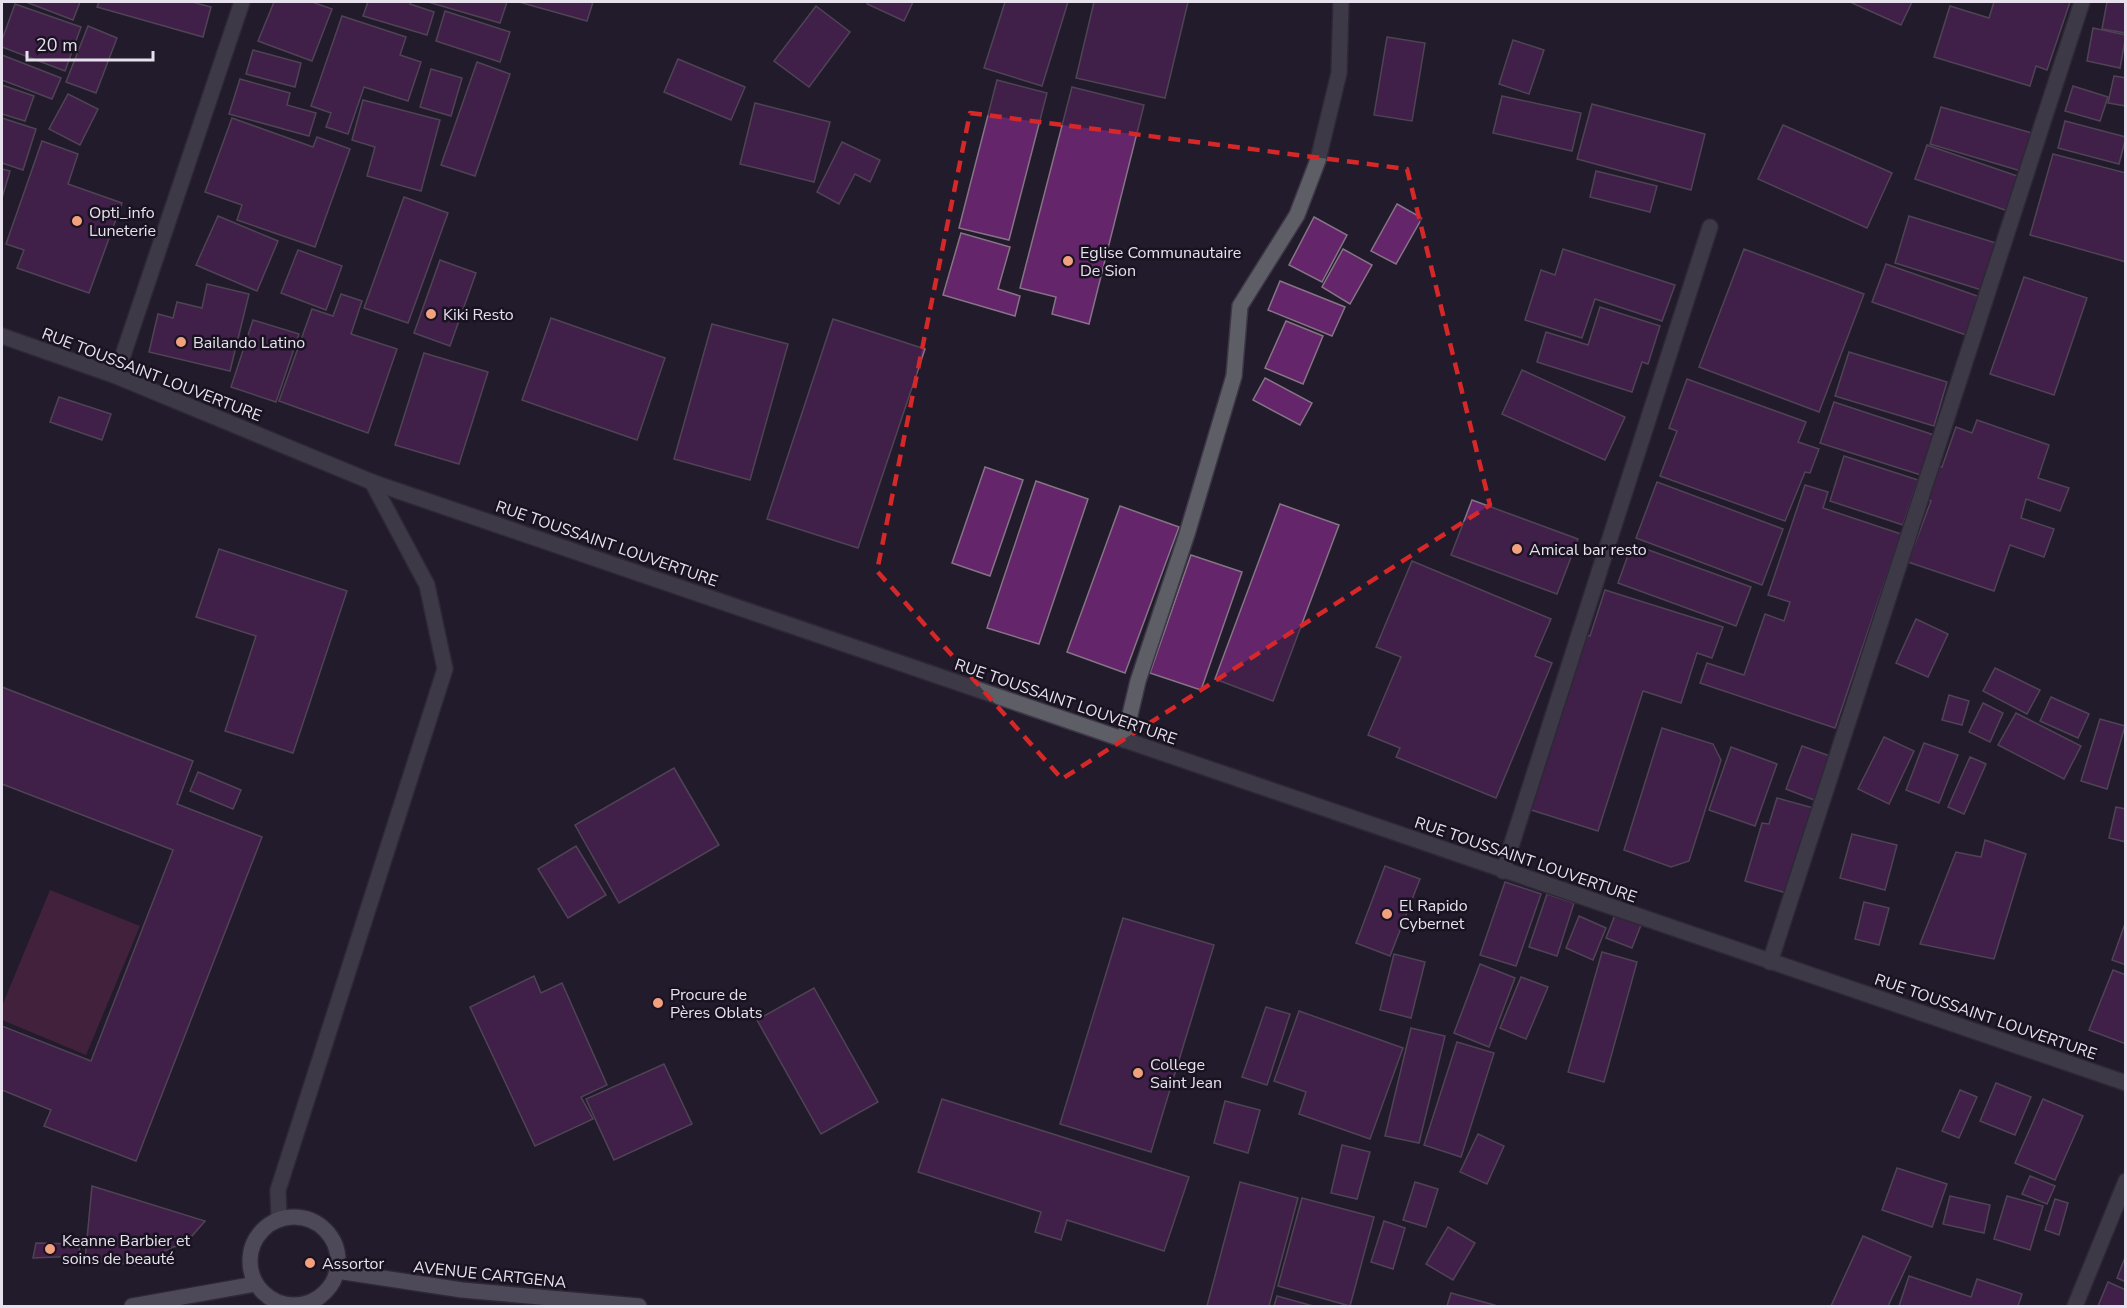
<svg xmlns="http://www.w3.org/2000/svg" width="2127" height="1308" font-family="'Nunito Sans',sans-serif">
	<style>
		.green { fill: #692851 }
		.building { fill: #65256a; stroke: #847485; stroke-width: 1.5 }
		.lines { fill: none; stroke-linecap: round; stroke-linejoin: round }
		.street-casing { stroke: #3d3746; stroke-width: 18 }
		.secondary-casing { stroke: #3d3746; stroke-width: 18 }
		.street { stroke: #5e5e67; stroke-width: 15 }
		.secondary { stroke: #828291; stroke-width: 15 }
		.marked { fill: none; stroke: #d62828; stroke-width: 4.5; stroke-dasharray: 12 8; stroke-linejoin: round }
		.poi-dot { fill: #f1a17d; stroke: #191221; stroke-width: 2 }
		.labels { text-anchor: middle; stroke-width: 5; stroke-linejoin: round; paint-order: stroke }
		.poi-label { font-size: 16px; fill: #e6e1ec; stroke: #191221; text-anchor: start }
		.street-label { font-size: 16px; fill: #e6e1ec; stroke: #191221 }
	</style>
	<rect width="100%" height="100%" fill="#221b2b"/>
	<polygon class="green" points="50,890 140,926 86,1055 2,1020 2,1006"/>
	<g class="building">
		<polygon points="26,2 80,2 73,20"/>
		<polygon points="99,2 192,2 211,7 203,37 97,7"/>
		<polygon points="274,2 312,2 332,9 312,61 258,41"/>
		<polygon points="368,2 411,2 410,4 434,12 427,35 363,16"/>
		<polygon points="428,2 507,2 500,23"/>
		<polygon points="519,2 593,2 587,21"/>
		<polygon points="868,2 913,2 904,21 867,4"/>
		<polygon points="1005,2 1068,2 1042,86 984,68"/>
		<polygon points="1094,2 1188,2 1165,98 1076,78"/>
		<polygon points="1850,2 1912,2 1901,25"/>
		<polygon points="1994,2 2070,2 2047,70 2036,66 2030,86 1934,57 1950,6 1989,18"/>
		<polygon points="2107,2 2126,2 2126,33 2102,29"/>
		<polygon points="15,4 81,27 65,71 2,47 2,40"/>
		<polygon points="816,6 850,32 809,87 774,61"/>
		<polygon points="445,11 510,32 500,62 436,41"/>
		<polygon points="342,16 406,37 400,55 421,62 408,101 364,87 348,134 326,127 331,113 311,106"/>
		<polygon points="88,26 117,38 96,93 66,82"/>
		<polygon points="2093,28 2126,35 2120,68 2087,61"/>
		<polygon points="1387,37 1425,43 1412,121 1374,115"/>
		<polygon points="1513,40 1544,50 1529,94 1499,84"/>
		<polygon points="253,50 301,63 295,87 246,74"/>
		<polygon points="2,55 61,78 52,99 2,80"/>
		<polygon points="678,59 745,87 731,120 664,92"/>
		<polygon points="477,62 510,74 475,176 441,165"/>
		<polygon points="431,69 462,78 451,116 420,107"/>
		<polygon points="2114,76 2126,78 2126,106 2108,103"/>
		<polygon points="240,79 290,93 287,105 316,113 309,136 229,114"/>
		<polygon points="997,80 1047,93 1009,240 959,228"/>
		<polygon points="2,85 34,96 25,121 2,114"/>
		<polygon points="2073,86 2108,97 2100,121 2065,111"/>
		<polygon points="1072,87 1144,105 1089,324 1052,314 1056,297 1020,288"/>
		<polygon points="68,94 98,109 80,145 49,129"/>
		<polygon points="1502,96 1581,113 1572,151 1493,133"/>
		<polygon points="363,100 440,120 421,191 367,176 375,147 352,140"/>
		<polygon points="755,103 830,122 814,182 740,164"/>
		<polygon points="1592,104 1705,134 1691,190 1577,159"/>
		<polygon points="1941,107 2032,133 2021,171 1930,144"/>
		<polygon points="2,118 36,129 23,170 2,163"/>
		<polygon points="232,118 313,147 317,137 350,149 315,247 237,220 242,205 205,192"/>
		<polygon points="2065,121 2126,137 2119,164 2058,148"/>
		<polygon points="1783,125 1892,173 1867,228 1758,179"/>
		<polygon points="42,141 78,154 68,184 122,203 89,293 17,268 24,250 6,244"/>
		<polygon points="842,142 880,160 870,182 855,174 839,204 817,192"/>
		<polygon points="1927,145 2020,177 2008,211 1915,179"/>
		<polygon points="2053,154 2126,173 2126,262 2030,235"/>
		<polygon points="2,169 10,171 2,198"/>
		<polygon points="1596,171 1657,186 1650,212 1590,197"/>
		<polygon points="404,197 448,213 408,323 364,308"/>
		<polygon points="1397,204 1422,218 1396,264 1371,251"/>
		<polygon points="218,216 278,241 257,291 196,265"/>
		<polygon points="1909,216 1999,244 1985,291 1895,263"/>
		<polygon points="1314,217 1347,235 1322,282 1289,265"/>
		<polygon points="961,233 1010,247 998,289 1020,296 1015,316 943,295"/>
		<polygon points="1343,249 1372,265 1350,304 1322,287"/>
		<polygon points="1563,249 1675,285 1662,321 1595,299 1582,338 1525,320 1541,270 1555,275"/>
		<polygon points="1744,249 1864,294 1819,412 1699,367"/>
		<polygon points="298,250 342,266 326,310 281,293"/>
		<polygon points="440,260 476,273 450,346 414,333"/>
		<polygon points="1886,264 1980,297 1966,335 1872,302"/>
		<polygon points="2024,277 2087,298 2054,395 1990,374"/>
		<polygon points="1280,281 1345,307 1332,336 1268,310"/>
		<polygon points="207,284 249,294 230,371 149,352 158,314 173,318 177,302 202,308"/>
		<polygon points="341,294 362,301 351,334 397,349 368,433 279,401 312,309 333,316"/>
		<polygon points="1600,307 1660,326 1648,364 1642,362 1632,392 1537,362 1546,332 1588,345"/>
		<polygon points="551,318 665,358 637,440 522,400"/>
		<polygon points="833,319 925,349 858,548 767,519"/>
		<polygon points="253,320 299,334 276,402 231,387"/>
		<polygon points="1286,321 1323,336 1303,384 1265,368"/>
		<polygon points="712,324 788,344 750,480 674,459"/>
		<polygon points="1849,352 1947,382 1934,426 1835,396"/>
		<polygon points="424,353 488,372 459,464 395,445"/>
		<polygon points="1522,370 1625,417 1605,460 1502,414"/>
		<polygon points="1265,378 1312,403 1300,425 1253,400"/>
		<polygon points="1687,379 1806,422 1798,442 1819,449 1810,473 1805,472 1785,521 1660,476 1677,431 1669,428"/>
		<polygon points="59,397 111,414 102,440 50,422"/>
		<polygon points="1834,402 1934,435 1921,475 1820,443"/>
		<polygon points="1977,420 2049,445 2038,478 2069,488 2060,511 2026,499 2021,518 2054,529 2044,557 2010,545 1994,591 1908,562 1931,501 1921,497 1933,464 1942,467 1956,427 1972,433"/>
		<polygon points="1844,456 1918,480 1903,525 1830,501"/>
		<polygon points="985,467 1023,480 990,576 952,563"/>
		<polygon points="1036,481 1088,499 1039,644 987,628"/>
		<polygon points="1657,482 1783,529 1762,585 1636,538"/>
		<polygon points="1805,485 1828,492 1823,508 1901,534 1835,728 1700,683 1707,663 1744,675 1765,614 1784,621 1790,602 1768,595"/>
		<polygon points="1472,500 1578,539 1557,594 1451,555"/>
		<polygon points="1280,504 1339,525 1273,701 1215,679"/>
		<polygon points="1120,506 1179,527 1125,673 1067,652"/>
		<polygon points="1632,544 1751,587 1736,626 1618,583"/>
		<polygon points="219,549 347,591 293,753 225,731 256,636 196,617"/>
		<polygon points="1191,555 1242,572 1201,690 1150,673"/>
		<polygon points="1412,561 1551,619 1535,656 1552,663 1496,798 1396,757 1400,748 1368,735 1401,657 1376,647"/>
		<polygon points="1605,590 1723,627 1712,658 1697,653 1681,703 1643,691 1598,831 1525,808 1581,633 1590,636"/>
		<polygon points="1916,619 1948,634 1928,677 1896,663"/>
		<polygon points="1995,668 2040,690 2027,714 1983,691"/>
		<polygon points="2,687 193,761 177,804 262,837 136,1161 44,1126 51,1110 2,1090 2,1026 91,1061 173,850 2,784"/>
		<polygon points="1949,695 1969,701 1962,725 1942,720"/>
		<polygon points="2051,697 2089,714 2078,738 2040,721"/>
		<polygon points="1983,703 2003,713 1990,742 1969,732"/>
		<polygon points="2016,713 2081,746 2064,779 1998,745"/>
		<polygon points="2100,719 2125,726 2107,789 2081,781"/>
		<polygon points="1662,728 1713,744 1721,760 1689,861 1671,867 1624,850"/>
		<polygon points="1884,737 1914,751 1889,804 1858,789"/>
		<polygon points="1924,743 1958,755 1939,803 1906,790"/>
		<polygon points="1802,746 1830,756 1814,800 1786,789"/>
		<polygon points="1731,747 1777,764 1755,826 1709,810"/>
		<polygon points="1970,757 1986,764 1964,814 1948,807"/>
		<polygon points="674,768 719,845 619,903 575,825"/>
		<polygon points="198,772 241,790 233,809 190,791"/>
		<polygon points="1777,798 1817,809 1793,895 1745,881 1762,823 1769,824"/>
		<polygon points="2116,807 2126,809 2126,842 2109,838"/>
		<polygon points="1852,834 1897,845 1885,890 1840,878"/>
		<polygon points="1985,840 2026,854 1994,959 1920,944 1956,852 1981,857"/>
		<polygon points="576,846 606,895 568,918 538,869"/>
		<polygon points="1385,866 1420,879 1390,956 1356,943"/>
		<polygon points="1505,882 1541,894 1516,966 1480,955"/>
		<polygon points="1547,894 1574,903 1557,956 1529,947"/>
		<polygon points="1864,902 1889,908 1879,945 1855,939"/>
		<polygon points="1615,915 1641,925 1632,948 1606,938"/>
		<polygon points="1579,916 1606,928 1593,960 1566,948"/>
		<polygon points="1123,918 1214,945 1151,1152 1060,1124"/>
		<polygon points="2126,921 2126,965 2112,960"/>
		<polygon points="1602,952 1637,962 1604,1082 1568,1072"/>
		<polygon points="1394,954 1425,962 1411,1018 1380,1010"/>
		<polygon points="1480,964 1515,978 1489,1047 1454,1033"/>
		<polygon points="2113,970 2126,975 2126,1044 2089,1030"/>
		<polygon points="534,976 541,993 562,983 607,1085 581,1097 593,1119 535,1146 470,1007"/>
		<polygon points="1521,977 1548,987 1526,1039 1500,1028"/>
		<polygon points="814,988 878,1102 821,1134 757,1020"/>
		<polygon points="1266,1007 1290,1014 1267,1085 1242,1077"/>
		<polygon points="1299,1011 1403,1048 1370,1139 1299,1114 1306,1092 1274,1081"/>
		<polygon points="1411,1028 1445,1036 1419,1143 1385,1136"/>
		<polygon points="1457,1042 1494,1053 1461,1157 1424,1145"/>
		<polygon points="664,1064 692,1124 614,1160 586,1099"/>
		<polygon points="1996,1083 2031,1097 2015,1135 1980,1121"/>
		<polygon points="1960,1090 1977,1097 1959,1138 1942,1131"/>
		<polygon points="942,1099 1189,1177 1164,1251 1067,1220 1061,1240 1035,1232 1041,1212 918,1172"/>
		<polygon points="2043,1099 2083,1116 2055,1180 2015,1163"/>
		<polygon points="1225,1101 1260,1110 1248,1153 1214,1143"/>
		<polygon points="1478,1134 1504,1146 1487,1184 1460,1172"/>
		<polygon points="1342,1145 1370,1152 1357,1199 1331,1193"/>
		<polygon points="1897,1168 1947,1184 1932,1227 1882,1210"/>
		<polygon points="2030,1176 2055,1186 2047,1204 2022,1194"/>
		<polygon points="1240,1182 1298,1198 1269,1306 1207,1306"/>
		<polygon points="1415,1182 1438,1189 1426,1227 1403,1220"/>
		<polygon points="92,1186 205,1221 184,1245 173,1247 136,1265 85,1260"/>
		<polygon points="1950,1196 1990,1205 1984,1233 1943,1224"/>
		<polygon points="2007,1196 2043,1206 2030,1250 1994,1239"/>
		<polygon points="1302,1198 1374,1217 1350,1306 1278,1286"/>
		<polygon points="2055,1199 2068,1203 2059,1235 2045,1230"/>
		<polygon points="1384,1221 1405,1228 1393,1269 1371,1262"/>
		<polygon points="1448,1227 1475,1243 1453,1280 1426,1264"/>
		<polygon points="1863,1236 1911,1257 1888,1306 1831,1306"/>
		<polygon points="36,1243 79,1244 80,1256 33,1258"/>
		<polygon points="2126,1255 2126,1282 2117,1278"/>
		<polygon points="1909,1276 1971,1297 1977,1279 2022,1294 2018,1306 1899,1306"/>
		<polygon points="2108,1282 2126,1290 2126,1306 2098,1306"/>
		<polygon points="1451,1293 1498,1306 1447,1306"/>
		<polygon points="1277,1296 1313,1306 1274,1306"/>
	</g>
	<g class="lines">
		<g class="street-casing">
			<g id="street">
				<polyline points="2,336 116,376 372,482 2126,1083"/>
				<polyline points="116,376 242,2"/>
				<polyline points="1124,740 1138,681 1187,534 1234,376 1240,306 1297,215 1318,160 1339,73 1341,2"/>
				<polyline points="1503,871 1710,227"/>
				<polyline points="1770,962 2082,2"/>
				<polyline points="279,1220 278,1190 445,669 427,585 372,482"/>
				<polyline points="2075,1306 2126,1181"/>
			</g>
		</g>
		<g class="secondary-casing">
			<g id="secondary">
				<circle cx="294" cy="1261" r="44"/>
				<polyline points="337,1271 462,1290 639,1306"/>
				<polyline points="132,1306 256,1284"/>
			</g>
		</g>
		<use href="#street" class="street"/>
		<use href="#secondary" class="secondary"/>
	</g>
	<path d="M0 0H2127V1308H0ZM970,113L1407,169L1490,505L1062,779L877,571Z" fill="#221b2b" fill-opacity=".55" fill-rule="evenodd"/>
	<path class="marked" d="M970,113L1407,169L1490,505L1062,779L877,571Z"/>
	<g class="poi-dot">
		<circle cx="77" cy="221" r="6"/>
		<circle cx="1068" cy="261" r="6"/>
		<circle cx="431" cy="314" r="6"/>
		<circle cx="181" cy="342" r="6"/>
		<circle cx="1517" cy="549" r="6"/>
		<circle cx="1387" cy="914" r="6"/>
		<circle cx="658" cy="1003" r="6"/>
		<circle cx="1138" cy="1073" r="6"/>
		<circle cx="50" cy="1249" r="6"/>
		<circle cx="310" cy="1263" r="6"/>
	</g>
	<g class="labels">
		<g class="poi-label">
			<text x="89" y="218">Opti_info<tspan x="89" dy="18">Luneterie</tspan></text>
			<text x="1080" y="258">Eglise Communautaire<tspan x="1080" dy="18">De Sion</tspan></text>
			<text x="443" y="320">Kiki Resto</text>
			<text x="193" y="348">Bailando Latino</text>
			<text x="1529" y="555">Amical bar resto</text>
			<text x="1399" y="911">El Rapido<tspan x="1399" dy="18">Cybernet</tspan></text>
			<text x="670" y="1000">Procure de<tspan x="670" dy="18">Pères Oblats</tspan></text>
			<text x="1150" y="1070">College<tspan x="1150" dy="18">Saint Jean</tspan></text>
			<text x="62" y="1246">Keanne Barbier et<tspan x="62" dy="18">soins de beauté</tspan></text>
			<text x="322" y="1269">Assortor</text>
		</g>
		<g class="street-label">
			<text transform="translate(152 374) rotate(21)" y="6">RUE TOUSSAINT LOUVERTURE</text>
			<text transform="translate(607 543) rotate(19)" y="6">RUE TOUSSAINT LOUVERTURE</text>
			<text transform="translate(1066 701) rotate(19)" y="6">RUE TOUSSAINT LOUVERTURE</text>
			<text transform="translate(1526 859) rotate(19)" y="6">RUE TOUSSAINT LOUVERTURE</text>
			<text transform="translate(1986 1016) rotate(19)" y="6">RUE TOUSSAINT LOUVERTURE</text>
			<text transform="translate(490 1274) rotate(6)" y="6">AVENUE CARTGENA</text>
		</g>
	</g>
	<rect width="2127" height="1308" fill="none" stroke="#e6e1ec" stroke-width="6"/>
	<path d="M27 51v9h126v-9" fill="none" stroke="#e6e1ec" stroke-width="3"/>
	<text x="36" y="51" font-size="18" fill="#e6e1ec" stroke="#191221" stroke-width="4.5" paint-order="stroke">20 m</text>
</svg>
